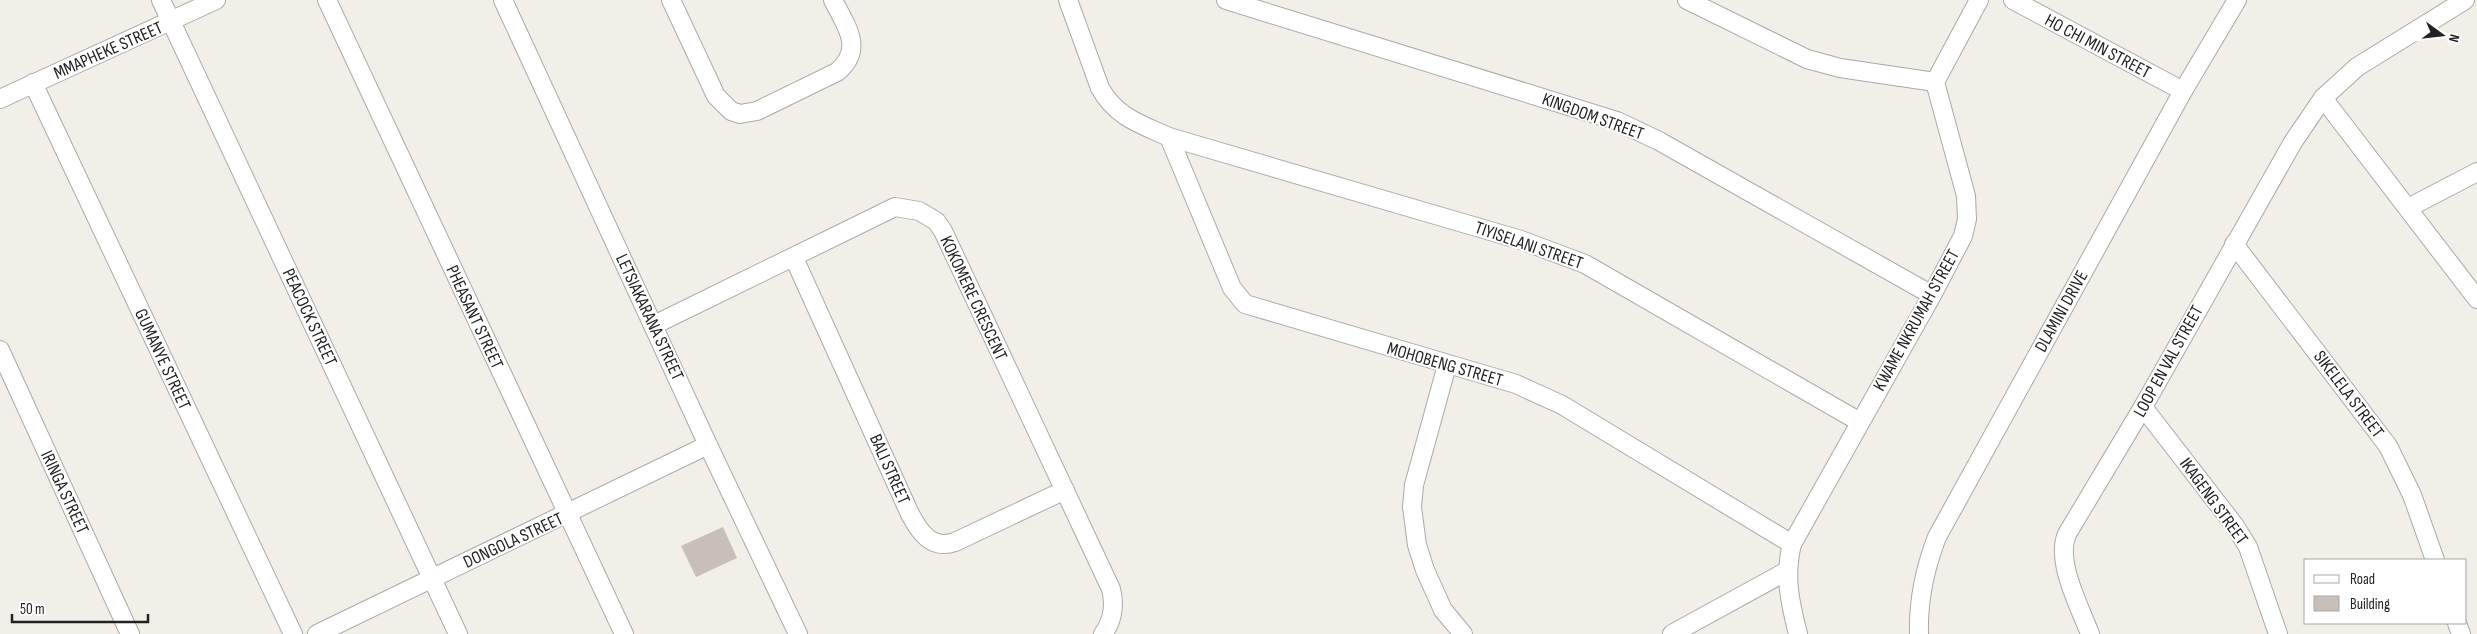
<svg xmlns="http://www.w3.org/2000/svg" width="2477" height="634" font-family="'Sofia Sans Condensed',sans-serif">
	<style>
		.building { fill: #c7bfb8 }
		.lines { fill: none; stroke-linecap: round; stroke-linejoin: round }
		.minor-casing { stroke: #a9a9a9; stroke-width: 20 }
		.minor { stroke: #fff; stroke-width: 18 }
		.labels { text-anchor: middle; stroke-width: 4; stroke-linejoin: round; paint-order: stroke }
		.street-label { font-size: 18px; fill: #222; stroke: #fff }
	</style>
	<rect width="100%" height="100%" fill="#f2efe9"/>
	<polygon class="building" points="723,527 737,558 696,577 681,546"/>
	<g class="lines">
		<g class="minor-casing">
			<g id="minor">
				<polyline points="161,0 458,634"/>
				<polyline points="327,0 624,634"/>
				<polyline points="503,0 708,445 798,634"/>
				<path d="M671,0L716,96L731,111L740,114L757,111L837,72C865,49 846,26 833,0"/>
				<path d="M1068,0L1100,88C1116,117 1140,124 1169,137L1521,240L1585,264L1860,422"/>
				<polyline points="1226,0 1617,121 1659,141 1932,295"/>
				<polyline points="1687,0 1807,59 1840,68 1935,82"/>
				<polyline points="2013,0 2183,91"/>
				<polyline points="33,83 293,634"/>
				<polyline points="2323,98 2477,299"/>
				<polyline points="0,99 216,0"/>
				<polyline points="1169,137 1232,288 1245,304 1516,384 1562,405 1792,544"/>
				<polyline points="2408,208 2477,172"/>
				<polyline points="2234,244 2388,446 2412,495 2435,560"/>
				<path d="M794,258L910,514C920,533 932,550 955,542L1065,490"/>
				<path d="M654,325L895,207L919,211L936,221L943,231L1111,589C1115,604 1113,621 1103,634"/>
				<polyline points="0,350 130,634"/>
				<polyline points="1447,365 1414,485 1412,507 1417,545 1425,570 1443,610 1463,634"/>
				<polyline points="2143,407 2235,526 2248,547 2278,634"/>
				<polyline points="2457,623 2461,634"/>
				<polyline points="317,634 708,445"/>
				<polyline points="1672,634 1787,571"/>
				<path d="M1798,634C1790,603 1784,576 1792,544L1932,295L1963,236L1967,219L1966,196L1935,82L1979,0"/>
				<path d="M1919,634C1918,601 1925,568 1937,537L2183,91L2237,0"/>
				<path d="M2090,634C2080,607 2055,561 2067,534L2143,407L2293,142L2323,98L2357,67L2465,0"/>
			</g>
		</g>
		<use href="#minor" class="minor"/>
	</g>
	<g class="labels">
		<g class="street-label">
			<text transform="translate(2098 46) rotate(28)" y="6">HO CHI MIN STREET</text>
			<text transform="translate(108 50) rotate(-24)" y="6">MMAPHEKE STREET</text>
			<text transform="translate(1593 116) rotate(20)" y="6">KINGDOM STREET</text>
			<text transform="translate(1529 245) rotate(19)" y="6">TIYISELANI STREET</text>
			<text transform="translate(974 298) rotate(65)" y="6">KOKOMERE CRESCENT</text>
			<text transform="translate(2061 311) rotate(-61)" y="6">DLAMINI DRIVE</text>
			<text transform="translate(310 317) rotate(65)" y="6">PEACOCK STREET</text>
			<text transform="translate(475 317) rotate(65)" y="6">PHEASANT STREET</text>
			<text transform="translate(650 317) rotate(65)" y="6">LETSIAKARANA STREET</text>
			<text transform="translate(1916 320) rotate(-61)" y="6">KWAME NKRUMAH STREET</text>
			<text transform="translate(163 359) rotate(65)" y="6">GUMANYE STREET</text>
			<text transform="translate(2168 361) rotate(-61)" y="6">LOOP EN VAL STREET</text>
			<text transform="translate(1445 364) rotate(16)" y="6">MOHOBENG STREET</text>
			<text transform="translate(2349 394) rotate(53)" y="6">SIKELELA STREET</text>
			<text transform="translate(890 469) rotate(66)" y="6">BALI STREET</text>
			<text transform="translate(65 492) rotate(65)" y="6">IRINGA STREET</text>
			<text transform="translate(2214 501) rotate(54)" y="6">IKAGENG STREET</text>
			<text transform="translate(513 540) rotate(-25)" y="6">DONGOLA STREET</text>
		</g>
	</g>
	<rect x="2304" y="559" width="162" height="65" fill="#ffffff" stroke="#a7a7a7"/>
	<rect x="2314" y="575" width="25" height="8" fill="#ffffff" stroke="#a7a7a7"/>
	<text x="2350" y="584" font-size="15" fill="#222222">Road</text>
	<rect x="2314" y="596" width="25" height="15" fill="#c7bfb8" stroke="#a7a7a7"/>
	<text x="2350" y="609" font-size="15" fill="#222222">Building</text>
	<g transform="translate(2442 35) rotate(105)" stroke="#ffffff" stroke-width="4" paint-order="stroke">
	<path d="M0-4L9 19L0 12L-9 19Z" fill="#222222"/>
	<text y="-8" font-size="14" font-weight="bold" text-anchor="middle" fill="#222222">N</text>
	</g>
	<path d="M12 614v8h136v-8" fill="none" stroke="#222222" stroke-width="2.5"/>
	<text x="20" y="614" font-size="15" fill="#222222" stroke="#ffffff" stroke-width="4" paint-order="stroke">50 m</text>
</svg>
